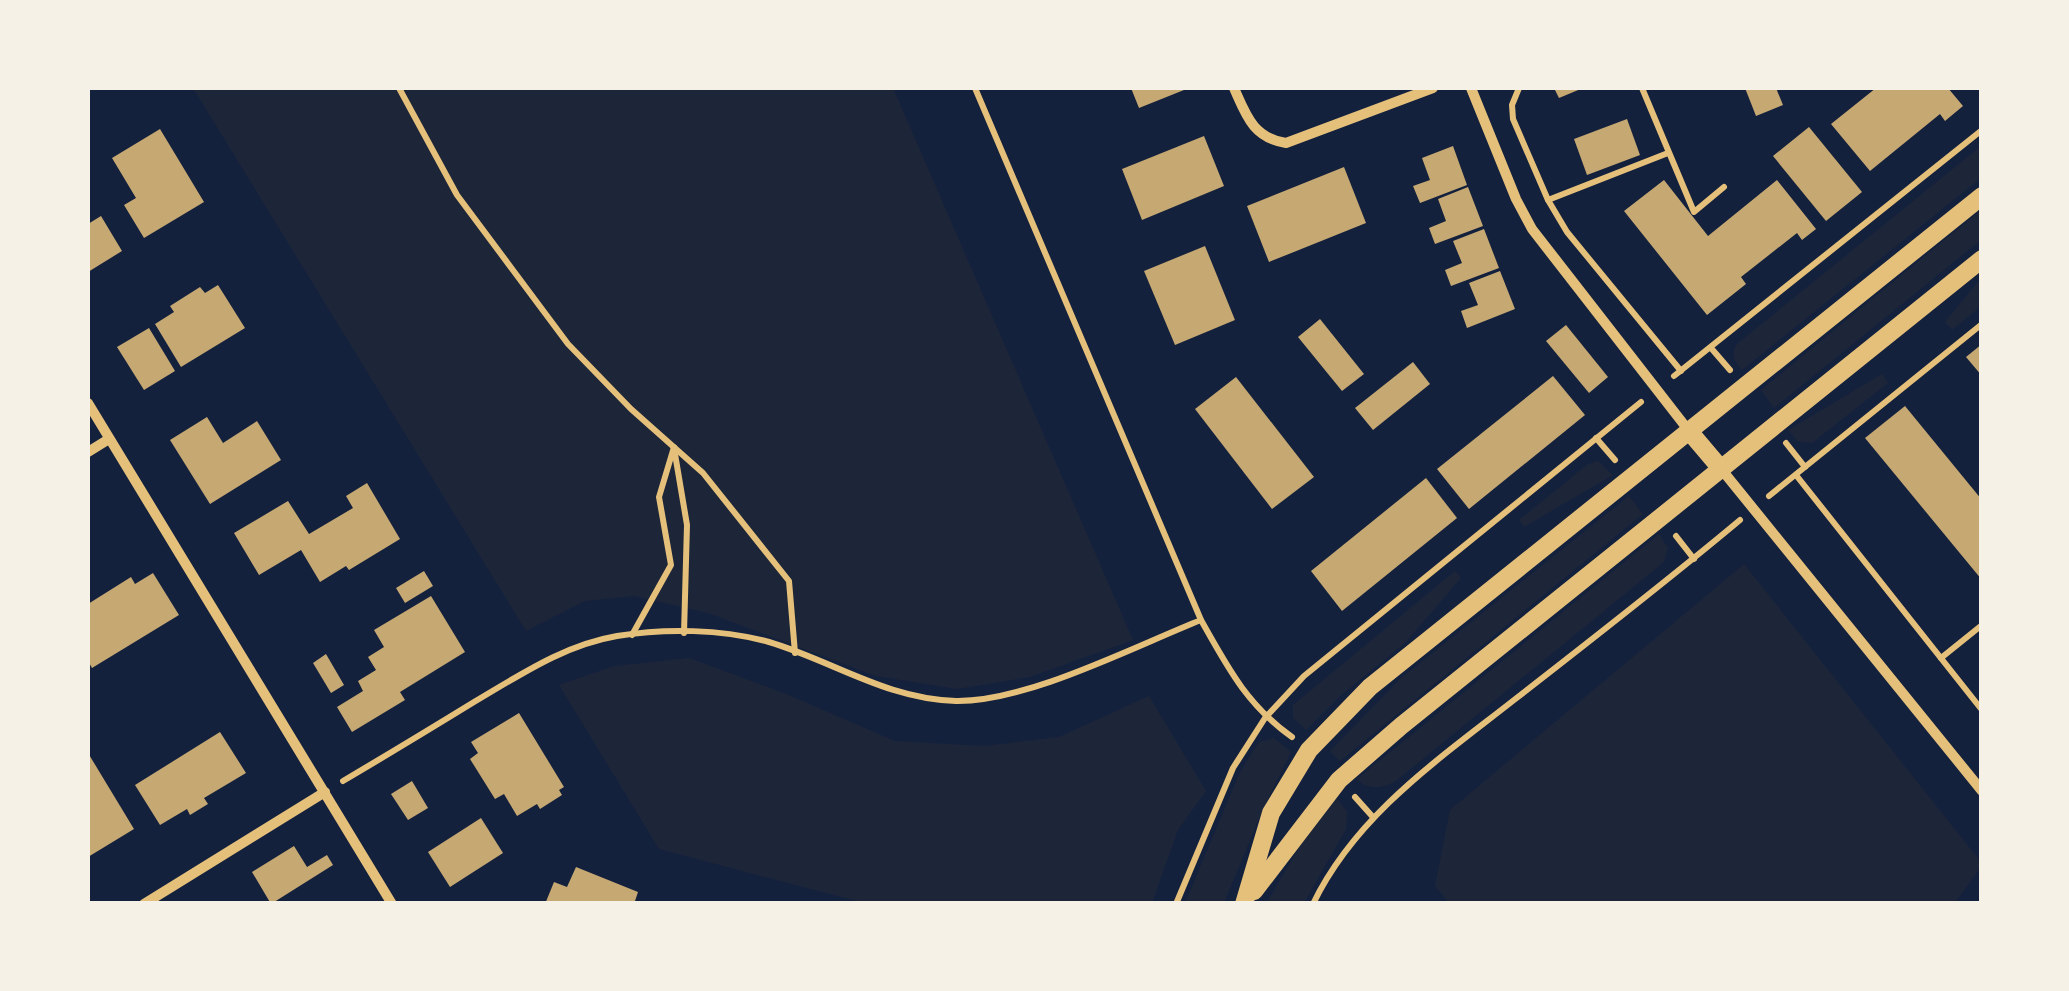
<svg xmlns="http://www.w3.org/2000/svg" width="2069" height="991" font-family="Arial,sans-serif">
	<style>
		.green { fill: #1d2539 }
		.building { fill: #c6a872 }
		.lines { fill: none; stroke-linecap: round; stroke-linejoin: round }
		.path { stroke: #e5c07b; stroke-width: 6 }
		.minor { stroke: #e5c07b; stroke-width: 10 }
		.tertiary { stroke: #e5c07b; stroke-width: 18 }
	</style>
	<rect width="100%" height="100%" fill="#14213d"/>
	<g class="green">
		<polygon points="193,88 893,88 1133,640 1030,677 957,689 876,676 708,613 634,596 585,601 526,631"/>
		<path d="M1981,146V178L1742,370C1734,362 1730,353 1738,343Z"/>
		<polygon points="1981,210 1981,240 1774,408 1761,390"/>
		<polygon points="1981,278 1981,306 1952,330 1945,322"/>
		<polygon points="1882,374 1888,383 1812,443 1797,441 1788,430"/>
		<polygon points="1598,461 1613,475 1524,527 1519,520 1588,464"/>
		<polygon points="1629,496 1643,514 1340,761 1330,751 1400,679"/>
		<path d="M1659,534L1668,548L1664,562L1396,781C1383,788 1368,791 1357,779Z"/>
		<polygon points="1744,564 1981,862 1981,867 1955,903 1449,903 1435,886 1450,810"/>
		<polygon points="1455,571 1461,578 1405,643 1340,696 1306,730 1293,718 1293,705"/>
		<polygon points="689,658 784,693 895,741 984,746 1059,737 1149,696 1206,791 1178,830 1152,903 864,903 659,849 559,685 614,666"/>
		<polygon points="1274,738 1291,752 1263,809 1224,903 1185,903 1240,772 1259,742"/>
		<polygon points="1337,798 1347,812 1346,829 1304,903 1266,904 1305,837"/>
	</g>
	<g class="building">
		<polygon points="1131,88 1189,88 1139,108"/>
		<polygon points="1554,88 1583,88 1559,98"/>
		<polygon points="1745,88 1776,88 1783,105 1756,116"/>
		<polygon points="1876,88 1948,88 1963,106 1945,121 1940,114 1870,171 1831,124"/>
		<polygon points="1627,119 1640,155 1587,175 1574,139"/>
		<polygon points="1809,127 1862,192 1826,221 1773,156"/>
		<polygon points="160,129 204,202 144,238 124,205 136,198 112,158"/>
		<polygon points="1204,136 1224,186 1142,220 1122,169"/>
		<polygon points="1453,146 1467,185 1420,203 1413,186 1430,180 1422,158"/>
		<polygon points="1344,167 1366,223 1269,262 1247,206"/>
		<polygon points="1664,180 1708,236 1777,180 1816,229 1802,240 1797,233 1741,277 1746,284 1707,315 1624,211"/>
		<polygon points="1468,187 1483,226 1435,244 1429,228 1446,221 1438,199"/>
		<polygon points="101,216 122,251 88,272 88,224"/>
		<polygon points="1484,229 1499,268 1451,286 1445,270 1462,263 1453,241"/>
		<polygon points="1205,246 1235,320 1175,345 1144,271"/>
		<polygon points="1500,271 1515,309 1467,328 1461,311 1478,305 1469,283"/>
		<polygon points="218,285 245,328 181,367 155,324 174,312 170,306 200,287 205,293"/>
		<polygon points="1320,319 1364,374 1342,391 1298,337"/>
		<polygon points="1566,325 1608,377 1589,393 1546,341"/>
		<polygon points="149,328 175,371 144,390 117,347"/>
		<polygon points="1982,344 1982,376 1966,357"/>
		<polygon points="1413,362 1430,384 1373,430 1355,408"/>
		<polygon points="1553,376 1585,415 1469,509 1437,469"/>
		<polygon points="1236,377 1314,477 1272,509 1195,409"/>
		<polygon points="1905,406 1982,500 1982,580 1865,438"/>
		<polygon points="207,417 223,443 257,421 281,460 210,504 170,440"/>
		<polygon points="1426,478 1457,518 1342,611 1311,571"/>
		<polygon points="367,483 400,539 349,570 346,566 320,582 301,550 259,575 234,533 288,501 309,534 353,508 346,496"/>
		<polygon points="424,571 433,586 405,603 396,588"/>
		<polygon points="153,573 179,615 92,668 88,661 88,604 131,577 135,584"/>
		<polygon points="431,596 465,652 400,692 405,700 352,732 337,707 363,691 358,681 376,670 368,657 384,647 374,630"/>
		<polygon points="326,654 344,685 331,693 313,663"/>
		<polygon points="519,713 564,787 559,790 562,795 540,809 537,804 517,816 504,794 495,799 470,759 478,753 471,742"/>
		<polygon points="220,732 246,773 204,798 208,804 190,815 187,809 160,825 135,785"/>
		<polygon points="88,753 134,829 88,857"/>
		<polygon points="412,781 428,808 408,820 391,794"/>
		<polygon points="481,818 503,853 450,887 428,852"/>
		<polygon points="294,846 307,867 327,855 333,865 271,904 252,872"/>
		<polygon points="576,867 638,892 634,904 545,904 554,882 567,887"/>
	</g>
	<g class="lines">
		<g class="path">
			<polyline points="399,88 457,195 568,344 631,409 703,473 789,581 795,653"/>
			<path d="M975,88L1201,620C1228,668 1247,705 1292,737"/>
			<polyline points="1519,88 1512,105 1513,119 1548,200 1567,232 1681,371"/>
			<polyline points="1642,88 1694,212 1724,187"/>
			<polyline points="1548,200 1668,153"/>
			<polyline points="1711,348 1730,370"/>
			<polyline points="1674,376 1982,130"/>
			<polyline points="1596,438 1615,460"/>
			<polyline points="1786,443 1805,467"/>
			<polyline points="674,448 687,525 684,633"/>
			<polyline points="1796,475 1982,710"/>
			<polyline points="1769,496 1982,324"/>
			<polyline points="1676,536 1694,559"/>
			<polyline points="632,635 671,565 659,497 674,447"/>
			<polyline points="1941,658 1982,625"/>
			<path d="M343,781C387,755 430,729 474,702C520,675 564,645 617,636C665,628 722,629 769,642C833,661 886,699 956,701C1027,702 1133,647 1201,620"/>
			<polyline points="1355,797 1372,816"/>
			<polyline points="1176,904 1233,768 1265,718 1304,676 1641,402"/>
			<path d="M1313,904C1356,815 1439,759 1514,700C1590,641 1666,582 1740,520"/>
		</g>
		<g class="minor">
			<path d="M1234,88C1246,115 1253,138 1286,143L1433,88"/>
			<polyline points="1471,88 1516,199 1532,229 1689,431"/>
			<polyline points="88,403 392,904"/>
			<polyline points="88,452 109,439"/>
			<polyline points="1722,470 1982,791"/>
			<polyline points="144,904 325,792"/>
		</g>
		<g class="tertiary">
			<polyline points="1689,431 1722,470"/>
			<polyline points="1254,891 1339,780 1401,726 1982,259"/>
			<polyline points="1244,904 1271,813 1309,750 1370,687 1982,196"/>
		</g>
	</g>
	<rect width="2069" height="991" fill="none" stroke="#f6f1e7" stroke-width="180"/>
</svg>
